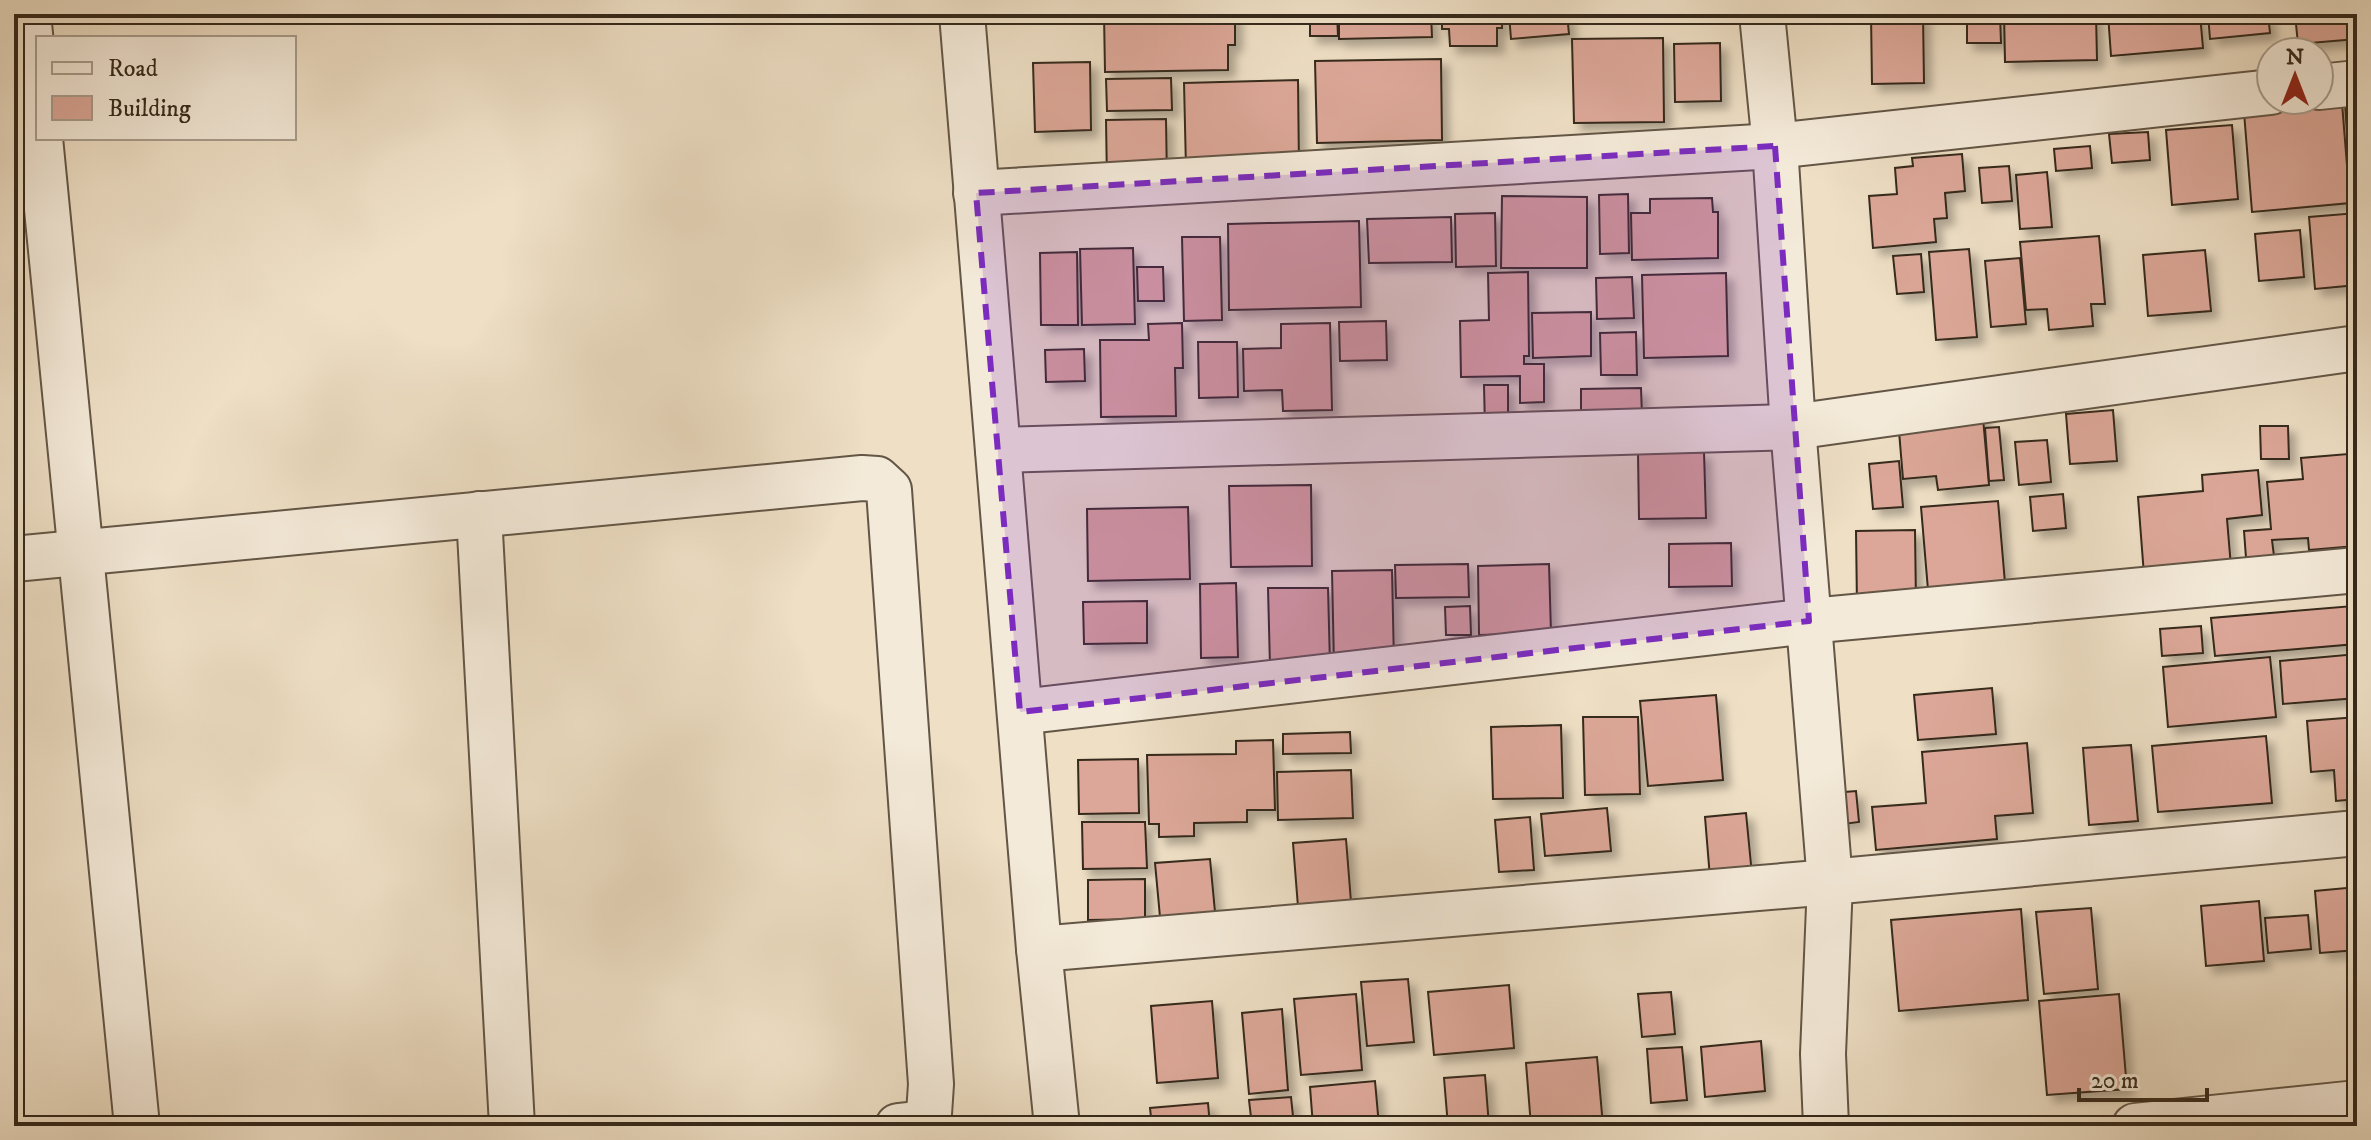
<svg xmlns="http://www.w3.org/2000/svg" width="2371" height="1140" font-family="'IM FELL DW Pica',serif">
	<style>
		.building { fill: #dca798; stroke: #35291b; stroke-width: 2; filter: url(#shadow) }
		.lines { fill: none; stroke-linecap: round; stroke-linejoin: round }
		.street-casing { stroke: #635646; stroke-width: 48 }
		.street { stroke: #f4ead9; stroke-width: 44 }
		.marked { fill: #7b2cbf; fill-opacity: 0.2; stroke: #7b2cbf; stroke-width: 6; stroke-dasharray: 16 10; stroke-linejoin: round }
	</style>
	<defs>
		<filter id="shadow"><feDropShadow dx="7" dy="7" stdDeviation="4" flood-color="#0004"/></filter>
	</defs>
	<rect width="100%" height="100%" fill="#eedfc5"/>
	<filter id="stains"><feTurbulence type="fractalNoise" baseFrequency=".0025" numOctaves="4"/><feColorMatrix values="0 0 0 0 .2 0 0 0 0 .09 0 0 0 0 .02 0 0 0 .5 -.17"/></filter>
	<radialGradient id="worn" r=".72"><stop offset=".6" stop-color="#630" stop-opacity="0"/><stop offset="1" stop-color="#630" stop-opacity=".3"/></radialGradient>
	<g class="building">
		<polygon points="1104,14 1235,14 1235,45 1228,45 1228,70 1105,72"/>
		<polygon points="1337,14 1338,36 1310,36 1310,15"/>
		<polygon points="1339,14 1431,14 1432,37 1339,39"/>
		<polygon points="1442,14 1502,14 1502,28 1497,28 1497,46 1450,46 1449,29 1442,29"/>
		<polygon points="1509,14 1567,14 1569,34 1511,39"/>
		<polygon points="1871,14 1923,14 1924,83 1872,84"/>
		<polygon points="1967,14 2000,14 2001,43 1967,43"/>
		<polygon points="2004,14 2096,14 2097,60 2005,62"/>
		<polygon points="2108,14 2200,14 2203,48 2111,56"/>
		<polygon points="2208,14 2268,14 2270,33 2210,39"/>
		<polygon points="2295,14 2357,14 2357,39 2298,44"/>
		<polygon points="1663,38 1664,122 1574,123 1572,39"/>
		<polygon points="1720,43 1721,101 1675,102 1674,44"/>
		<polygon points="1441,59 1442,140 1317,143 1315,61"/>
		<polygon points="1090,62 1091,130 1035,132 1033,63"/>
		<polygon points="1171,78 1172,110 1107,111 1106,79"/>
		<polygon points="1298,80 1299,167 1186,169 1184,83"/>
		<polygon points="2342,103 2350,203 2252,212 2244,112"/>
		<polygon points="2357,103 2357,146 2348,146 2345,104"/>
		<polygon points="1166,119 1167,181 1107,182 1106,120"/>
		<polygon points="2232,125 2238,199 2172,205 2166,130"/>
		<polygon points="2148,132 2150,160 2112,163 2109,134"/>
		<polygon points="2090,146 2092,168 2056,171 2054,149"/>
		<polygon points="1962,154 1965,191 1945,193 1947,218 1934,219 1936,242 1873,248 1869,196 1897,194 1895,168 1913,166 1912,158"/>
		<polygon points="2009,166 2012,201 1982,203 1979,168"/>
		<polygon points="2047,172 2052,227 2020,229 2016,175"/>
		<polygon points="1628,194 1629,253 1600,254 1599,195"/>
		<polygon points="1502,196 1587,197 1587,268 1501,268"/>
		<polygon points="1712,198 1713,212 1718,212 1718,258 1632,260 1631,213 1650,213 1650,199"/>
		<polygon points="1495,213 1496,266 1456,267 1455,214"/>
		<polygon points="2357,213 2357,285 2315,289 2309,217"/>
		<polygon points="1451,217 1452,262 1369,263 1367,219"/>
		<polygon points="1359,221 1361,307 1229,310 1228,224"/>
		<polygon points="2300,230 2304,277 2259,281 2255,234"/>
		<polygon points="2099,236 2105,304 2091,304 2093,326 2049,330 2047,309 2026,310 2020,242"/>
		<polygon points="1182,237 1220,237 1222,320 1184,321"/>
		<polygon points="1133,248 1135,324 1082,325 1080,249"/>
		<polygon points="1969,249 1977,337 1936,340 1929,252"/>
		<polygon points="2205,250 2211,311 2148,316 2143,255"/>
		<polygon points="1077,252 1078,325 1041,325 1040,253"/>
		<polygon points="1921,254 1924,292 1897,294 1893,256"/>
		<polygon points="2020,258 2026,324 1991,327 1985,261"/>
		<polygon points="1137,267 1163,267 1164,301 1138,301"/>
		<polygon points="1528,272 1529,356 1524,356 1524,364 1544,364 1544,402 1520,403 1520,376 1461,377 1460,321 1489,320 1488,273"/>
		<polygon points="1726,273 1728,356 1644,358 1642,275"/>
		<polygon points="1632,277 1634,318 1597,319 1596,278"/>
		<polygon points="1591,312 1591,356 1533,358 1532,313"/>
		<polygon points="1386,321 1387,360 1340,361 1339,322"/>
		<polygon points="1182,323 1183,368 1175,368 1176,416 1101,417 1100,340 1149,340 1148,324"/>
		<polygon points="1330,323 1332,410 1283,411 1282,390 1244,391 1243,349 1281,348 1281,324"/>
		<polygon points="1636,332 1637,375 1601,375 1600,333"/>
		<polygon points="1198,342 1237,342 1238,397 1199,398"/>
		<polygon points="1084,349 1085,381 1046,382 1045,350"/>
		<polygon points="1484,385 1508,385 1508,428 1485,428"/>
		<polygon points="1641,388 1642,416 1581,418 1581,389"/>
		<polygon points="1982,407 1989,485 1938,490 1936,476 1903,479 1898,419"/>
		<polygon points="2113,410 2117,461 2070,464 2066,414"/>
		<polygon points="2260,426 2288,426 2289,459 2261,459"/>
		<polygon points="1999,427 2004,480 1989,481 1985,428"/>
		<polygon points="2047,440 2051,482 2019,485 2015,442"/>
		<polygon points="1704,452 1706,518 1639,519 1638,453"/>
		<polygon points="2348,454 2348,457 2357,456 2356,546 2309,550 2308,538 2272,540 2274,556 2246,558 2244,531 2271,529 2267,482 2303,479 2301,458"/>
		<polygon points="1899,461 1903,507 1873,509 1869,464"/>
		<polygon points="2258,470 2262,515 2227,519 2231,567 2144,575 2138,497 2203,491 2202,475"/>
		<polygon points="1311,485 1312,566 1231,567 1229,486"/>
		<polygon points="2063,494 2066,528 2033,531 2030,497"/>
		<polygon points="1998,501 2005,583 1928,590 1921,507"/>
		<polygon points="1188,507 1190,579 1088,581 1087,509"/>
		<polygon points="1915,530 1916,604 1857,605 1856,531"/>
		<polygon points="1731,543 1732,586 1669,587 1669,544"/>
		<polygon points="1468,564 1469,597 1396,598 1395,565"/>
		<polygon points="1549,564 1551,633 1479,635 1478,566"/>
		<polygon points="1392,570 1394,664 1334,665 1332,571"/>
		<polygon points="1236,583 1238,657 1201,658 1200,584"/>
		<polygon points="1268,588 1328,588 1330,665 1270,666"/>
		<polygon points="1147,601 1147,643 1084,644 1083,602"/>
		<polygon points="1470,606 1471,635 1446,635 1445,607"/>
		<polygon points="2353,606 2356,644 2215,656 2211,618"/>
		<polygon points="2201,626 2203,653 2162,656 2160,629"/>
		<polygon points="2357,654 2357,698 2283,704 2280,661"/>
		<polygon points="2270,657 2276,717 2168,727 2163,667"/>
		<polygon points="1992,688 1996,734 1918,740 1914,695"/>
		<polygon points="1716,695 1723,780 1648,786 1640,701"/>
		<polygon points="1583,717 1638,717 1640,794 1585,795"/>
		<polygon points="2357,717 2357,799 2336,801 2334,770 2311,772 2307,721"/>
		<polygon points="1561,725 1563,798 1493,799 1491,727"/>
		<polygon points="1350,732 1351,753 1283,754 1283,734"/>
		<polygon points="2266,736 2272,803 2158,812 2152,746"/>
		<polygon points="1273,740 1275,810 1247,810 1247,822 1194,823 1194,836 1159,837 1159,824 1149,824 1147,755 1236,754 1236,741"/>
		<polygon points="2027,743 2033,813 1995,816 1997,839 1876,850 1872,807 1926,803 1922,752"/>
		<polygon points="2131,745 2138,821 2089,825 2083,748"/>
		<polygon points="1138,759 1139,813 1079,814 1078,760"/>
		<polygon points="1351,770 1353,818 1278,820 1277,772"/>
		<polygon points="1856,791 1859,822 1836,825 1832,793"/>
		<polygon points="1607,808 1611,851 1545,856 1541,814"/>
		<polygon points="1746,813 1752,875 1710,878 1705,817"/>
		<polygon points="1530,817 1534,870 1499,872 1495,820"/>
		<polygon points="1082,822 1145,822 1147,868 1083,869"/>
		<polygon points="1346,839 1351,902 1298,907 1293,843"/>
		<polygon points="1210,859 1215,912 1160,917 1155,863"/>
		<polygon points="1145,879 1145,919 1088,920 1088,880"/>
		<polygon points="2357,887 2357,950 2320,953 2315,891"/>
		<polygon points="2259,901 2264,961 2206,966 2201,906"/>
		<polygon points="2091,908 2098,989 2044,994 2036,912"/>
		<polygon points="2021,909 2028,1000 1899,1011 1891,920"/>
		<polygon points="2308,915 2311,949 2268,953 2265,918"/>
		<polygon points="1408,979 1414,1042 1367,1046 1361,982"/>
		<polygon points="1509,985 1514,1048 1434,1055 1428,992"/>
		<polygon points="1671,992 1675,1034 1642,1037 1638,994"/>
		<polygon points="1356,994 1362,1070 1301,1075 1294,999"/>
		<polygon points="2119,994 2127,1089 2047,1095 2039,1001"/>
		<polygon points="1212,1001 1218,1078 1157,1083 1151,1006"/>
		<polygon points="1282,1009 1288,1090 1249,1094 1242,1013"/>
		<polygon points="1761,1041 1765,1091 1705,1097 1701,1047"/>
		<polygon points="1682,1047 1687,1100 1651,1103 1647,1049"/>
		<polygon points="1597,1057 1603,1126 1531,1126 1526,1063"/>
		<polygon points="1485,1075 1489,1126 1448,1126 1444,1078"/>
		<polygon points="1375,1081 1379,1126 1313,1126 1310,1087"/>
		<polygon points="1291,1097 1294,1126 1252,1126 1249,1100"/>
		<polygon points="1208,1103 1210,1126 1152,1126 1150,1108"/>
	</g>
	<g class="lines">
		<g class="street-casing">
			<g id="street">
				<polyline points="28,14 38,114"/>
				<polyline points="962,14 1039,949 1057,1126"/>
				<polyline points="1762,14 1775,146 1793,427 1830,882 1823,1054 1826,1126"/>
				<polyline points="2319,87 2357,83"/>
				<polyline points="40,138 137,1126"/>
				<polyline points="976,193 1775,146 2271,92"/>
				<polyline points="998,450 1793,427 2357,348"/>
				<polyline points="479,514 512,1126"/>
				<polyline points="14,559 862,478 877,479 889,490 931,1084 929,1114 916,1124 898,1126"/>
				<polyline points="1020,712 1809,621 2357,570"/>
				<polyline points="1039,949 1830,882 2357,833"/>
				<polyline points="2135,1126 2357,1103"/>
			</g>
		</g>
		<use href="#street" class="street"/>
	</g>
	<path class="marked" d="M1775,146L1809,621L1020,712L976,193Z"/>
	<rect width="2371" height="1140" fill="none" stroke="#eedfc5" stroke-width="48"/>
	<rect x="16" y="16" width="2339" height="1108" fill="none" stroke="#35291b" stroke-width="4"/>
	<rect x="24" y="24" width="2323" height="1092" fill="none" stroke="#35291b" stroke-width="2"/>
	<rect x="36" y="36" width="260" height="104" fill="#f4ead9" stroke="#a89d8d" stroke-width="2"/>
	<rect x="52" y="62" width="40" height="12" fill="#f4ead9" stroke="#a89d8d" stroke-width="2"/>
	<text x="108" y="76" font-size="24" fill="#35291b">Road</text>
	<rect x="52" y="96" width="40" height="24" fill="#dca798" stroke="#a89d8d" stroke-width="2"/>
	<text x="108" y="116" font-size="24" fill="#35291b">Building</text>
	<g transform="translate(2295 76)"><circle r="38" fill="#f4ead9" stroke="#a89d8d" stroke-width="2"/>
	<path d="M0-6L14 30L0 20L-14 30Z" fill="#8f2418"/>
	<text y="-12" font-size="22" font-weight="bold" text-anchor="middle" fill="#35291b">N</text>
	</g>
	<path d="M2079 1088v12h128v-12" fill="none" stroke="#35291b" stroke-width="4"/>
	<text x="2091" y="1088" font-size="24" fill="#35291b" stroke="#f4ead9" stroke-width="6" paint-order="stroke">20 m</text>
	<rect width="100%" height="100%" filter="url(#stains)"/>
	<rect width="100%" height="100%" fill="url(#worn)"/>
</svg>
